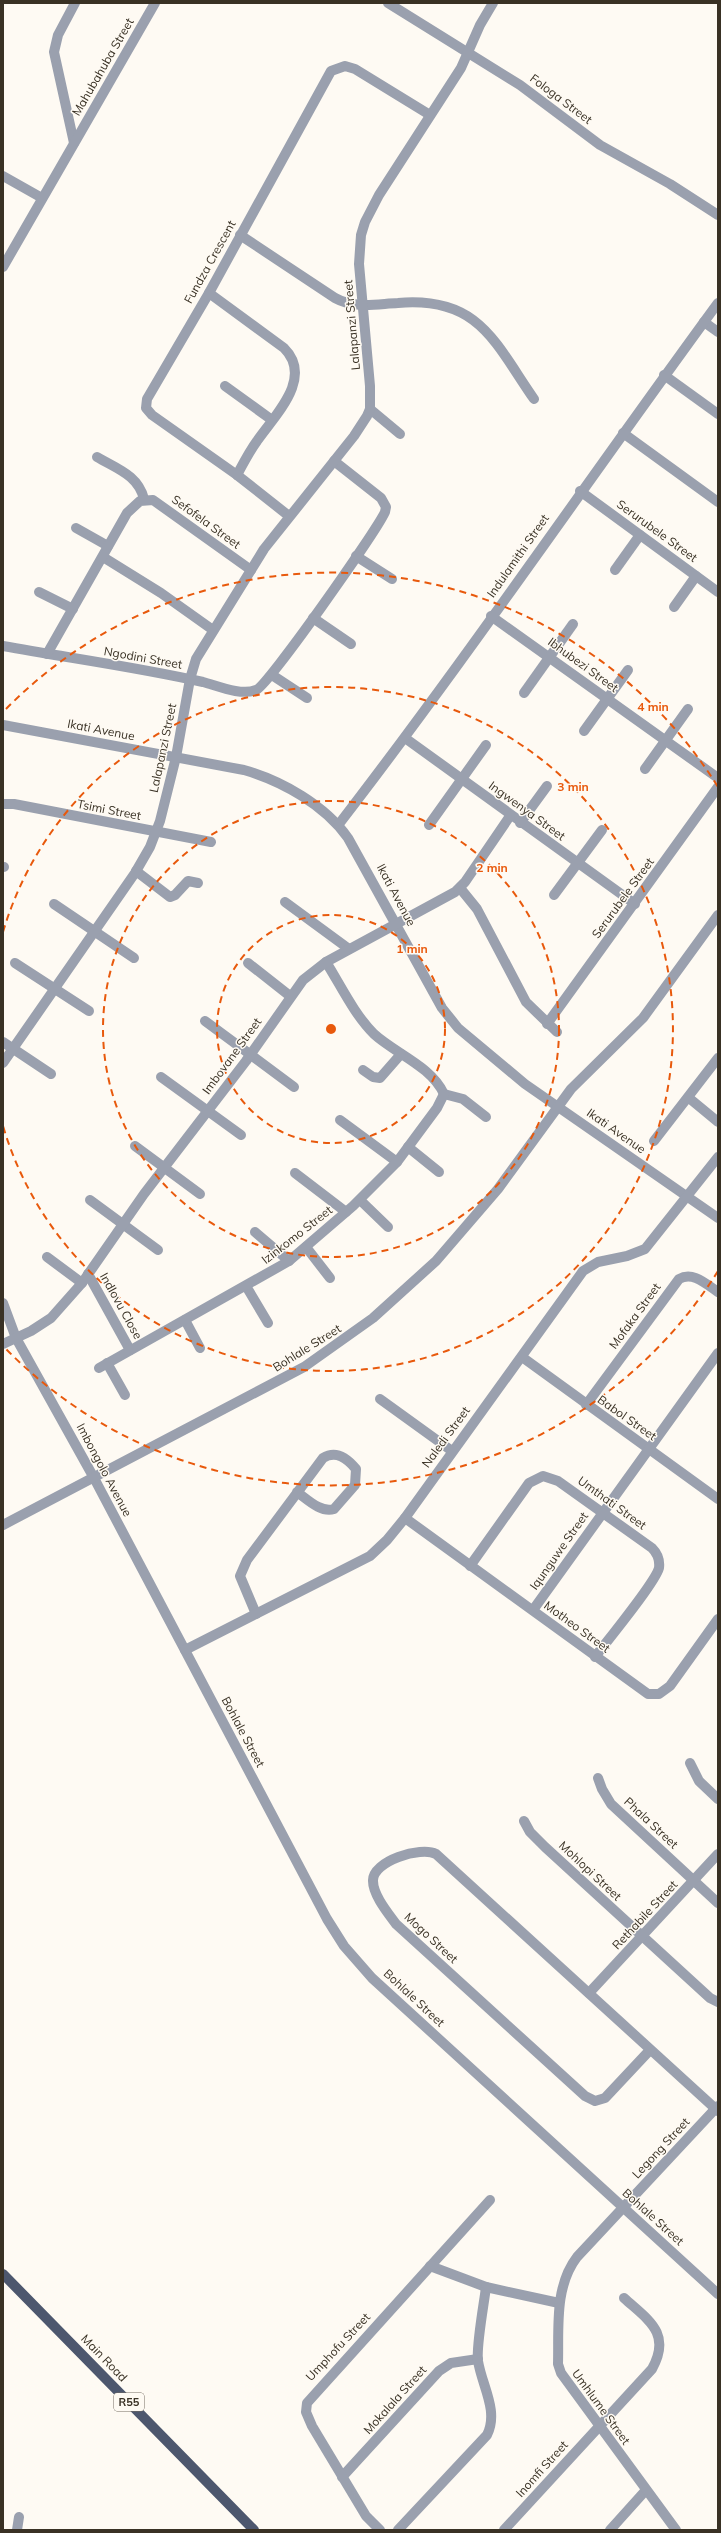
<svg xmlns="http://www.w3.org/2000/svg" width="721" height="2533" font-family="Mulish,sans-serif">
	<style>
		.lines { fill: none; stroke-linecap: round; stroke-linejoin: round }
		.minor { stroke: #9aa0ae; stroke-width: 10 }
		.major { stroke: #4d576e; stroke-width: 10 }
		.ring { fill: none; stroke: #e8590c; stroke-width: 2; stroke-dasharray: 7 5 }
		.labels { text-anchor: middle; stroke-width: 3; stroke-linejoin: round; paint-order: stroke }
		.shield { fill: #fefaf3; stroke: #746d62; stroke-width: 1 }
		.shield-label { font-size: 11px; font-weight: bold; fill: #393124 }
		.street-label { font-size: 12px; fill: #393124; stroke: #fefaf3 }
		.centre { fill: #e8590c; stroke: #fefaf3; stroke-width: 2 }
		.ring-label { font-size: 12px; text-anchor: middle; font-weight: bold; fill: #e8590c; stroke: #fefaf3; stroke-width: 3; stroke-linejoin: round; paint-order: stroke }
	</style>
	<rect width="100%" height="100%" fill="#fefaf3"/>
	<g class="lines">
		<g class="minor">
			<polyline points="388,3 520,85 600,145 670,184 718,215"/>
			<polyline points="74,143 54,52 58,35 75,3"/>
			<polyline points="3,176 42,198"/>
			<path d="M240,235L335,298C355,309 376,304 398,303C479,296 495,343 534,399"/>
			<polyline points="3,267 155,3"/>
			<path d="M209,293L284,348C314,378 275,415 257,441C249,452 243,464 237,475"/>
			<polyline points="704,322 718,332"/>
			<polyline points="664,375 718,414"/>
			<polyline points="225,386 272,420"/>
			<polyline points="370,409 400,434"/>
			<polyline points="623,433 718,502"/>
			<path d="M97,457C117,469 138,475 144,499"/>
			<polyline points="580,491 718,592"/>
			<polyline points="289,516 237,475 152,415 146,408 147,399 209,293 331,71 345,66 355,69 430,115"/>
			<polyline points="76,528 108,546"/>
			<polyline points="356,556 392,579"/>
			<polyline points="103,557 161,593 213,630"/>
			<polyline points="615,570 640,535"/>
			<polyline points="39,592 73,609"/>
			<polyline points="674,607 696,576"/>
			<polyline points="491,616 718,778"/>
			<polyline points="313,618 351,644"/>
			<path d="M3,646C69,658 137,667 203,682C218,686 241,696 256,690C268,686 377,530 385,512L386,507L381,498L334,461"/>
			<polyline points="47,654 127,513 140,501 153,500 251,570"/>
			<polyline points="272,675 307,698"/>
			<polyline points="524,693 573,624"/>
			<path d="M3,725L244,770C282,781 325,805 348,838L442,1008L458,1028L525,1084L718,1218"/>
			<polyline points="584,731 628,670"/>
			<polyline points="405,738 635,904"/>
			<polyline points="645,769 688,709"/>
			<polyline points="3,804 14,804 211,842"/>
			<polyline points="520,823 547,786"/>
			<path d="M339,824C470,654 591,476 718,303"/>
			<polyline points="429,825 486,745"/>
			<polyline points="3,867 4,867"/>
			<polyline points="136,871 170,897 175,895 188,881 198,883"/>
			<polyline points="460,888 477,909 526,1002 557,1032"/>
			<polyline points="554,895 602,830"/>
			<polyline points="285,902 349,949"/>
			<polyline points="54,904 134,958"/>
			<path d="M326,962C341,986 354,1014 374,1034C396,1054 431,1066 444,1094"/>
			<polyline points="15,963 89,1011"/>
			<polyline points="248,963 290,996"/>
			<polyline points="205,1021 294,1087"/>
			<polyline points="547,1024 718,787"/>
			<polyline points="3,1042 51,1074"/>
			<polyline points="3,1063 135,873 150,847 160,821 176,757 190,679 196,659 264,549 354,436 367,416 370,409 370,386 359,264 361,235 365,222 379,195 461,68 480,25 493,3"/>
			<polyline points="363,1070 373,1077 380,1078 401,1054"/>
			<polyline points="161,1077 241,1135"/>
			<polyline points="444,1094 463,1099 486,1117"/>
			<polyline points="689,1098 718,1122"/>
			<polyline points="340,1120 397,1162"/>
			<polyline points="654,1141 718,1058"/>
			<polyline points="135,1146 200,1194"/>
			<polyline points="408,1147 439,1172"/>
			<polyline points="295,1173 346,1212"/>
			<polyline points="90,1200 158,1250"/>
			<polyline points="360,1200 388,1227"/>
			<polyline points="255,1232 289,1261"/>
			<polyline points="306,1247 330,1278"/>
			<polyline points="47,1257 82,1283"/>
			<polyline points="88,1274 130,1350"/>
			<polyline points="246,1286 268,1323"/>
			<polyline points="3,1303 16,1338 94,1478 327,1919 344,1946 372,1978 718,2294"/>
			<polyline points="185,1320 200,1348"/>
			<polyline points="3,1344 31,1331 51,1318 82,1283 144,1194 246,1061 303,980 326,962 455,892 465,882 510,816"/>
			<polyline points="522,1357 718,1499"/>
			<polyline points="107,1363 125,1395"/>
			<polyline points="99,1368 289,1261 353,1206 397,1162 437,1108 444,1094"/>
			<polyline points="380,1399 452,1451"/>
			<path d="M586,1405L679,1279C693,1271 706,1284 718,1292"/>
			<polyline points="405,1518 648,1694 659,1694 670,1686 718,1619"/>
			<polyline points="3,1525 304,1367 373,1318 436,1261 498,1189 571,1089 643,1018 718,915"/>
			<path d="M470,1566L529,1483L543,1476L558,1481L652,1548C657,1553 660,1560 659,1568C655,1583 607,1641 595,1657"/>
			<polyline points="533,1610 718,1353"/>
			<path d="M256,1614L240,1576L247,1560L323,1458C336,1450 347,1458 356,1469L355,1485L334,1509C321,1513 308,1500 297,1492"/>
			<polyline points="185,1650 370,1556 387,1540 405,1518 583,1271 598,1262 627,1256 645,1249 718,1157"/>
			<polyline points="690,1763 699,1781 718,1799"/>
			<polyline points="598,1778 602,1789 611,1804 718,1903"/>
			<polyline points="524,1821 530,1832 545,1847 710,1998 718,2002"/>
			<polyline points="589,1993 718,1854"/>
			<path d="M650,2050L605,2098L595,2101L585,2096L396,1924C388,1913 373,1895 373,1881C372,1861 421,1846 436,1854L718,2111"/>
			<polyline points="430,2266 486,2287 559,2303"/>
			<polyline points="342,2477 439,2371 451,2363 478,2359"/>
			<polyline points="17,2530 19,2517"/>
			<polyline points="380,2530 366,2516 312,2426 306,2412 307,2403 490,2200"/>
			<path d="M398,2530L487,2435C499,2411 482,2386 478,2361C476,2346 484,2304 486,2287"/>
			<path d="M504,2530L652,2369C672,2333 648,2320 624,2298"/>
			<polyline points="610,2530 646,2490"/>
			<path d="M676,2530L561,2373L558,2364C559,2329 554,2287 577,2257L718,2106"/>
		</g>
		<polyline class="major" points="3,2274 254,2530"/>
	</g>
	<g class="ring">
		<circle cx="331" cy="1029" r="114"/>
		<circle cx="331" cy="1029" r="228"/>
		<path d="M3 932A342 342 0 1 1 3 1126"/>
		<path d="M718 1271A456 456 0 0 1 6 1349M6 709A456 456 0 0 1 718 787"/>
	</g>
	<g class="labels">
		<rect class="shield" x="114" y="2393" width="30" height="18" rx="3"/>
		<g class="shield-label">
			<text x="129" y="2406">R55</text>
		</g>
		<g class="street-label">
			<text transform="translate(103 67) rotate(-60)" y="4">Mahubahuba Street</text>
			<text transform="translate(561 99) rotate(37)" y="4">Fologa Street</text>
			<text transform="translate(210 262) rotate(-61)" y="4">Fundza Crescent</text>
			<text transform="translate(352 325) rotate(-95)" y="4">Lalapanzi Street</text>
			<text transform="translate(206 522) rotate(36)" y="4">Sefofela Street</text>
			<text transform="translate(657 531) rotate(36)" y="4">Serurubele Street</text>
			<text transform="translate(518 556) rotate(-55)" y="4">Indulamithi Street</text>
			<text transform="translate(143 658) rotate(10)" y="4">Ngodini Street</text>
			<text transform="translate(583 665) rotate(36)" y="4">Ibhubezi Street</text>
			<text transform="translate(101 730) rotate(11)" y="4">Ikati Avenue</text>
			<text transform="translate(163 748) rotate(-78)" y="4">Lalapanzi Street</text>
			<text transform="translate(109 810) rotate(11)" y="4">Tsimi Street</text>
			<text transform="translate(527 811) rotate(36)" y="4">Ingwenya Street</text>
			<text transform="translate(396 895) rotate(62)" y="4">Ikati Avenue</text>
			<text transform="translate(623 898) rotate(-54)" y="4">Serurubele Street</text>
			<text transform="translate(232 1056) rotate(-54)" y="4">Imbovane Street</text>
			<text transform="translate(616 1131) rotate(35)" y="4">Ikati Avenue</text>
			<text transform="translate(297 1235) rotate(-38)" y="4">Izinkomo Street</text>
			<text transform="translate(121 1306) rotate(61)" y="4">Indlovu Close</text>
			<text transform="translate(635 1316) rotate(-54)" y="4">Mofaka Street</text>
			<text transform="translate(307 1348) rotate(-32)" y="4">Bohlale Street</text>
			<text transform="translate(627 1418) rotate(35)" y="4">Babol Street</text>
			<text transform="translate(446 1437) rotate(-54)" y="4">Naledi Street</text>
			<text transform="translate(104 1470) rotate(62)" y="4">Imbongolo Avenue</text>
			<text transform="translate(612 1503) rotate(36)" y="4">Umthati Street</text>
			<text transform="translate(559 1551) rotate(-55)" y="4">Iqunguwe Street</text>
			<text transform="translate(577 1627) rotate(36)" y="4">Motheo Street</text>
			<text transform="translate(243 1732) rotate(62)" y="4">Bohlale Street</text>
			<text transform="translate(651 1823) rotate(43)" y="4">Phala Street</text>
			<text transform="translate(590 1871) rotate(43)" y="4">Mohlopi Street</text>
			<text transform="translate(645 1915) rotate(-47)" y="4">Rethabile Street</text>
			<text transform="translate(431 1938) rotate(43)" y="4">Mogo Street</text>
			<text transform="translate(414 1998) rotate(43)" y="4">Bohlale Street</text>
			<text transform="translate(661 2148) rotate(-47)" y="4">Legong Street</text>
			<text transform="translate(653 2217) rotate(42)" y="4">Bohlale Street</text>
			<text transform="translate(338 2347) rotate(-47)" y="4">Umphofu Street</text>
			<text transform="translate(104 2358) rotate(46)" y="4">Main Road</text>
			<text transform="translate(395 2400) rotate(-48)" y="4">Mokalala Street</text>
			<text transform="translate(601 2407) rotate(54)" y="4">Umhlume Street</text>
			<text transform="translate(542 2469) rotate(-48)" y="4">Inomfi Street</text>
		</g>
	</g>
	<circle cx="331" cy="1029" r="6" class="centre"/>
	<g class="ring-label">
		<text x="653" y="711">4 min</text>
		<text x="573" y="791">3 min</text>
		<text x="492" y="872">2 min</text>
		<text x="412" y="953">1 min</text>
	</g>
	<rect width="721" height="2533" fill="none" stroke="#393124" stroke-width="8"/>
</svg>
